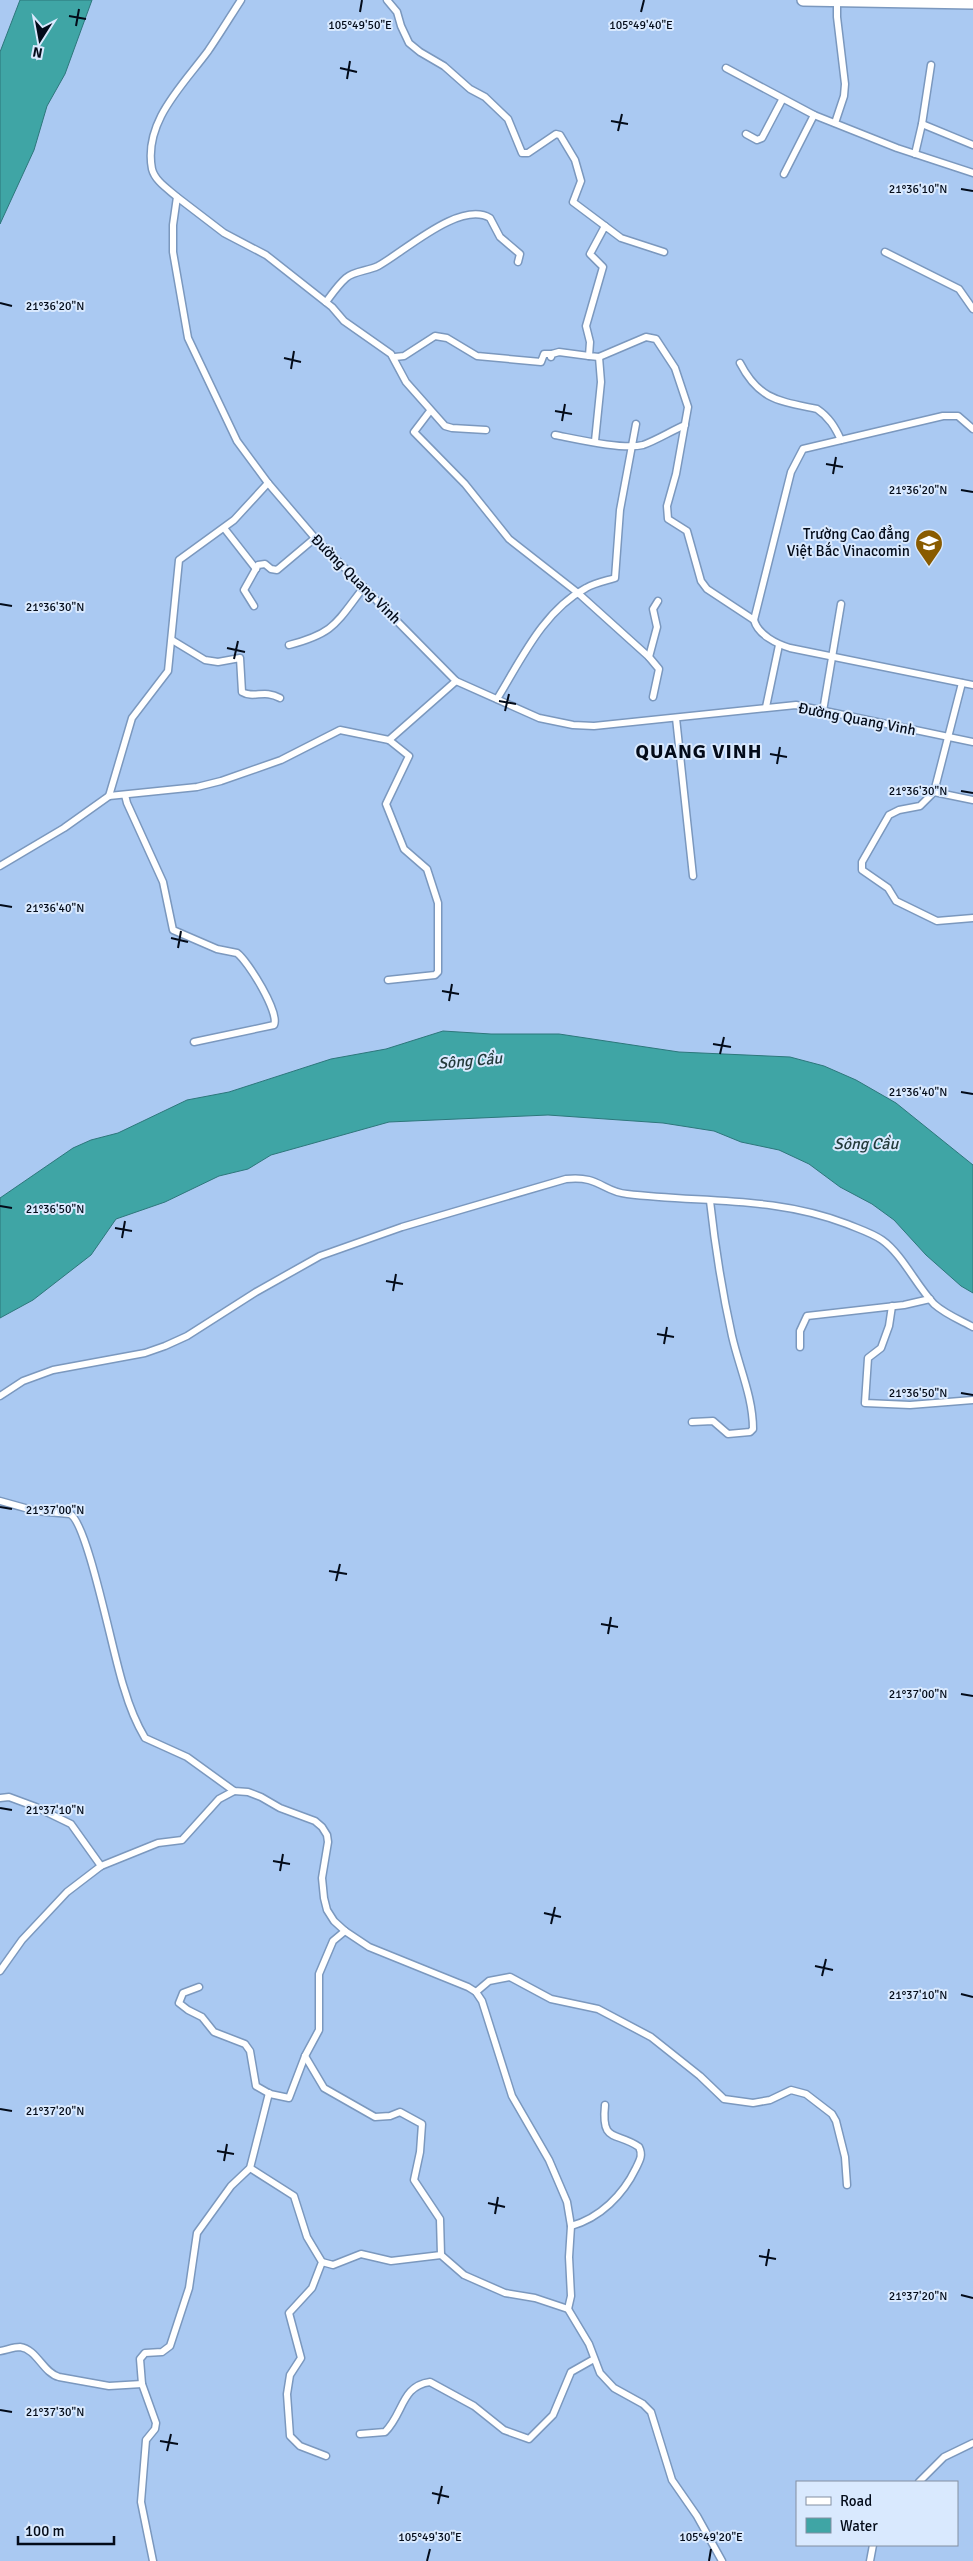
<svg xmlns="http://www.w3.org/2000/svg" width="973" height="2561" font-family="Signika,sans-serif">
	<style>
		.water { fill: #3fa5a5; stroke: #2d777b }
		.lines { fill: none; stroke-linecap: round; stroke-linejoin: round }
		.minor-casing { stroke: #7b98be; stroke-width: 9 }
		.trunk-casing { stroke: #7b98be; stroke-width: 14 }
		.minor { stroke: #fff; stroke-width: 6 }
		.trunk { stroke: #fff; stroke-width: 11 }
		.ticks { fill: none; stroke: #030b19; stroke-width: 2 }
		.labels { text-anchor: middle; stroke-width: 4; stroke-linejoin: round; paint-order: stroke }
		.poi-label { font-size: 15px; fill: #030b19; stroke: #d9e9fe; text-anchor: end }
		.street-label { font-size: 15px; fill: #030b19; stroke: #d9e9fe }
		.water-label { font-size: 16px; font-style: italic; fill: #233a3a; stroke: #d9e9fe }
		.district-label { font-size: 20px; font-weight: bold; letter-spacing: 1px; fill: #030b19; stroke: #d9e9fe }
		.ticks-label { font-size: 12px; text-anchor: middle; fill: #030b19; stroke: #d9e9fe; stroke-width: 4; stroke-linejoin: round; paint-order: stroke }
	</style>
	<rect width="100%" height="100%" fill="#aac9f2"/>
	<g class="water">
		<polygon points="20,0 92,0 65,74 47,106 34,150 0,224 0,52"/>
		<polygon points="443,1031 491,1034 559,1034 679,1052 790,1057 824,1066 856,1080 896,1103 973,1165 973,1293 961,1286 926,1255 894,1220 872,1204 840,1187 809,1164 779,1150 741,1142 714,1131 663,1123 548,1115 389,1122 271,1155 248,1169 219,1176 165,1202 116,1219 91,1255 33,1300 0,1318 0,1198 73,1148 91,1140 118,1133 187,1100 229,1092 331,1059 386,1049"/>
	</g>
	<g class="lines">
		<g class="minor-casing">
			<g id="minor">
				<path d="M241,0C230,17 219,35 208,51C183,85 143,122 152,169C155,181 168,189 177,197L173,225V252L188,338L237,441L268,483L315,538L456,681L539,718L573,725L594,726L796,705L973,742"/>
				<polyline points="387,0 397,12 401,26 409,43 420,52 444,66 470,89 485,97 508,119 522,153 528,153 556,134 560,135 575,160 581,181 573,202 605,226"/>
				<polyline points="726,68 814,115 897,148 973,173"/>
				<polyline points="835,123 844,96 845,84 837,17 837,1"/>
				<polyline points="922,124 973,145"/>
				<polyline points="746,134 757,140 762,138 782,100"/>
				<polyline points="915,154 922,124 931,65"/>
				<polyline points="784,174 814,115"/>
				<polyline points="177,197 224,233 266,255 332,307 344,321 391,354 406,382 445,426 452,428 486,430"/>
				<polyline points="664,252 621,238 605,226 590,254 603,267 586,326 590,342 589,356 599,357 646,337 656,339 675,368 688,407 676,474 667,506 668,519 687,531 701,581 707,589 754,620"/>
				<polyline points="885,252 959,289 973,309"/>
				<path d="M326,302C332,294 338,285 346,278C354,271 368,271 378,266C404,252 460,200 490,218L500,237L520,254L518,262"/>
				<polyline points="395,357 404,356 435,336 447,338 477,356 541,362 544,354 552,354"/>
				<polyline points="551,357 552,354 559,352 589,356"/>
				<path d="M740,363C759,400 779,401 817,409C829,417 835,427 841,440"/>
				<polyline points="430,411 414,432 465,484 509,539 578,593 649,657"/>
				<path d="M973,429L958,416H943L803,449L791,472L754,620C758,635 777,644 790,648L973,685"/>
				<path d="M555,435C576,439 623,450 643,445C657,440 671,431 685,425"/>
				<polyline points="595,441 601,382 599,357"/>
				<polyline points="224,528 256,569"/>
				<polyline points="254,606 244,590 258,565 265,564 271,569 277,570 315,538"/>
				<path d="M172,640L205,660L218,662L240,658L242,692C254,699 264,689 280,698"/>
				<path d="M289,645C335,633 336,623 364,587"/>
				<polyline points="962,683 934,792 920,806 899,810 889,815 862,862 862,870 888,888 896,901 937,921 973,918"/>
				<polyline points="653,697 659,669 649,657 657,627 653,609 658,601"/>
				<path d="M497,699C521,660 543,611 586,588C594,583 605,581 615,578L620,510L636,424"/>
				<polyline points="766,707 779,645"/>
				<polyline points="823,711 841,604"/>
				<polyline points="676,718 693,876"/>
				<polyline points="934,792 973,800"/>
				<path d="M125,795L127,803L163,882L173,930L217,949L237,953C248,961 280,1013 274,1025L194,1042"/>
				<polyline points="109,796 197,787 221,781 281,760 340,730 389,740 456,681"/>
				<polyline points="0,866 64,828 109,796 132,718 168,671 179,560 234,520 268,483"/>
				<polyline points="388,980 435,975 438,972 438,903 427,869 404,849 386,804 409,756 389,740"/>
				<polyline points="892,1306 889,1326 881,1348 868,1358 865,1403 910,1405 973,1400"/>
				<polyline points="800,1347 800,1331 807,1316 904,1305 930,1299"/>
				<path d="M0,1396L23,1381L53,1370L145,1353L165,1346L187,1336L256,1292L320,1256L402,1227L566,1179C599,1175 603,1192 627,1194C703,1203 775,1196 847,1224C859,1229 872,1233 882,1240C902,1254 916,1285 934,1304C945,1314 960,1320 973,1327"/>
				<path d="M692,1422L713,1421L728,1434L750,1432L753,1429C753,1397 739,1367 732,1336C722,1291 715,1246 710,1201"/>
				<path d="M0,1501L36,1511L70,1514C88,1523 114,1660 124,1688C129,1705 136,1723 145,1738L187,1757L234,1791L248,1792L261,1797L280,1808L315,1821L322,1827L327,1835L328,1842L322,1878L324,1898L327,1910L334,1921L345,1931L369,1947L468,1987L476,1992L482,2001L512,2096L549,2160L567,2202L571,2226L569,2257L571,2296L568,2309"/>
				<polyline points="0,1798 9,1797 36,1807 71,1824 101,1866"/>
				<polyline points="0,1971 22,1940 67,1892 101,1866 158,1843 182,1840 219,1799 234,1791"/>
				<polyline points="199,1987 183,1993 179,2003 188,2010 202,2017 214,2032 245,2044 250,2051 256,2086 270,2094 289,2098 305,2056 319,2030 319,1974 333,1941 345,1931"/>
				<polyline points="476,1992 489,1981 510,1977 551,1999 598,2009 651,2037 700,2076 724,2099 753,2103 770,2100 791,2090 806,2094 832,2114 836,2121 845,2157 847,2185"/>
				<polyline points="305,2056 324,2088 375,2117 390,2116 400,2112 422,2124 420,2152 414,2180 440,2219 441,2255"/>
				<polyline points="250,2168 294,2196 307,2237 322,2262 312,2288 289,2313 301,2358 290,2375 287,2394 290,2436 300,2446 326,2456"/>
				<path d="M571,2226C600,2218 623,2195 636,2168C640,2160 643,2155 639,2147C616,2131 601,2144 605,2105"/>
				<polyline points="322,2262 333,2265 361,2254 391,2261 441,2255 464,2275 505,2293 535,2298 568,2309 589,2344 600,2373 614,2388 643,2404 651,2412 672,2480 697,2516 722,2561"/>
				<path d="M0,2351C6,2350 14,2347 20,2347C37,2349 43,2373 59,2377L109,2386L142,2384"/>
				<path d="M360,2434L385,2432C404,2413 401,2386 430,2382L474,2406L504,2430L529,2439L553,2415L571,2372L594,2359"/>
				<polyline points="919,2482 944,2457 973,2443"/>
				<polyline points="153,2561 141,2502 146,2440 155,2429 156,2423 142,2384 140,2359 145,2353 162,2352 170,2346 189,2288 197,2233 231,2186 250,2168 269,2093"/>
				<polyline points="870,2561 873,2545"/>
			</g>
		</g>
		<g class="trunk-casing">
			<polyline id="trunk" points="803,0 973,3"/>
		</g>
		<use href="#minor" class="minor"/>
		<use href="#trunk" class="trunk"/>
	</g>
	<path class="ticks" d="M360,12L362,0M641,12L644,0M69,16L86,19M76,26L79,9M340,68L357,72M347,79L350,61M611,121L628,124M618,131L622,114M961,189L973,191M0,303L12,306M284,358L301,362M291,369L294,351M555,411L572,414M562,421L565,404M826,464L843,467M833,474L836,457M961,490L973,492M0,604L12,606M227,648L245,652M234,659L238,641M499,701L516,704M505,711L509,694M770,754L787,757M777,764L780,747M961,791L973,793M0,905L12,907M171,938L188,942M178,948L181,931M442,991L459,994M449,1001L452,984M713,1044L731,1047M720,1054L724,1037M961,1092L973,1094M0,1206L12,1208M115,1228L132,1231M122,1238L125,1221M386,1281L403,1284M393,1291L396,1274M657,1334L674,1337M664,1344L667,1327M961,1393L973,1395M0,1507L12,1509M329,1571L347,1574M336,1581L340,1564M601,1624L618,1627M608,1634L611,1617M961,1694L973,1696M0,1808L12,1810M273,1861L290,1864M280,1871L283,1854M544,1913L561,1917M551,1924L555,1907M815,1966L833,1970M822,1976L826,1959M961,1994L973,1997M0,2109L12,2111M217,2151L234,2154M224,2161L227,2144M488,2203L505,2207M495,2214L498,2197M759,2256L776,2259M766,2266L769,2249M961,2295L973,2298M0,2410L12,2412M160,2441L178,2444M167,2451L171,2434M432,2493L449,2497M438,2504L442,2486M427,2561L430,2549M709,2561L711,2549"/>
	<defs>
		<g id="university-pin" transform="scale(1.4375)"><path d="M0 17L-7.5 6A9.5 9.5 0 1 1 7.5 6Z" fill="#895b00" stroke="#d9e9fe"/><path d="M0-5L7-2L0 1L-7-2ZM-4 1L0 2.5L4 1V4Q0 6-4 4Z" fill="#fff"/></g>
	</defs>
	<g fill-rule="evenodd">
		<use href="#university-pin" x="929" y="543"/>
	</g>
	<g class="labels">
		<g class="poi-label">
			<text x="910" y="539">Trường Cao đẳng<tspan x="910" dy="17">Việt Bắc Vinacomin</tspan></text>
		</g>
		<g class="street-label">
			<text transform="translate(356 579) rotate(45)" y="5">Đường Quang Vinh</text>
			<text transform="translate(857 719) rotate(11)" y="5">Đường Quang Vinh</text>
		</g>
		<g class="water-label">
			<text transform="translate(470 1060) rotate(-5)" y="6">Sông Cầu</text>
			<text x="866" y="1149">Sông Cầu</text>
		</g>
		<g class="district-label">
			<text x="699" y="758">QUANG VINH</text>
		</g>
	</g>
	<g class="ticks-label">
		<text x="360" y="29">105°49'50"E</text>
		<text x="641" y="29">105°49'40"E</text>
		<text x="918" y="193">21°36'10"N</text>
		<text x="55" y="310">21°36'20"N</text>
		<text x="918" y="494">21°36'20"N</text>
		<text x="55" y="611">21°36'30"N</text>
		<text x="918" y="795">21°36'30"N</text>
		<text x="55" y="912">21°36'40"N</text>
		<text x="918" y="1096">21°36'40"N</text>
		<text x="55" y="1213">21°36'50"N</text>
		<text x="918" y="1397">21°36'50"N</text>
		<text x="55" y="1514">21°37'00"N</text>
		<text x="918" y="1698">21°37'00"N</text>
		<text x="55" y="1814">21°37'10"N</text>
		<text x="918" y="1999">21°37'10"N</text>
		<text x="55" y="2115">21°37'20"N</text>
		<text x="918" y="2300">21°37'20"N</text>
		<text x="55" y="2416">21°37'30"N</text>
		<text x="430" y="2541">105°49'30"E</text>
		<text x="711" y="2541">105°49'20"E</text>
	</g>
	<rect x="796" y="2481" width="162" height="65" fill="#d9e9fe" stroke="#8390a2"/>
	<rect x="806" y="2497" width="25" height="8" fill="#ffffff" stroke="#8390a2"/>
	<text x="840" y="2506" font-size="15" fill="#030b19">Road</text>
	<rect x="806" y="2518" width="25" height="15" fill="#3fa5a5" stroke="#8390a2"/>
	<text x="840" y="2531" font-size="15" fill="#030b19">Water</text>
	<g transform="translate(40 40) rotate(191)" stroke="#d9e9fe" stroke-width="4" paint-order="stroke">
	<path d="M0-4L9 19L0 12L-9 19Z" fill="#030b19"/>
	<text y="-8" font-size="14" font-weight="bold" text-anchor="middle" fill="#030b19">N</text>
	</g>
	<path d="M18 2536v8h96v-8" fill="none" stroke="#030b19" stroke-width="2.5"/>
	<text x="25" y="2536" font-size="15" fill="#030b19" stroke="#d9e9fe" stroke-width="4" paint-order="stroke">100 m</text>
</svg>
